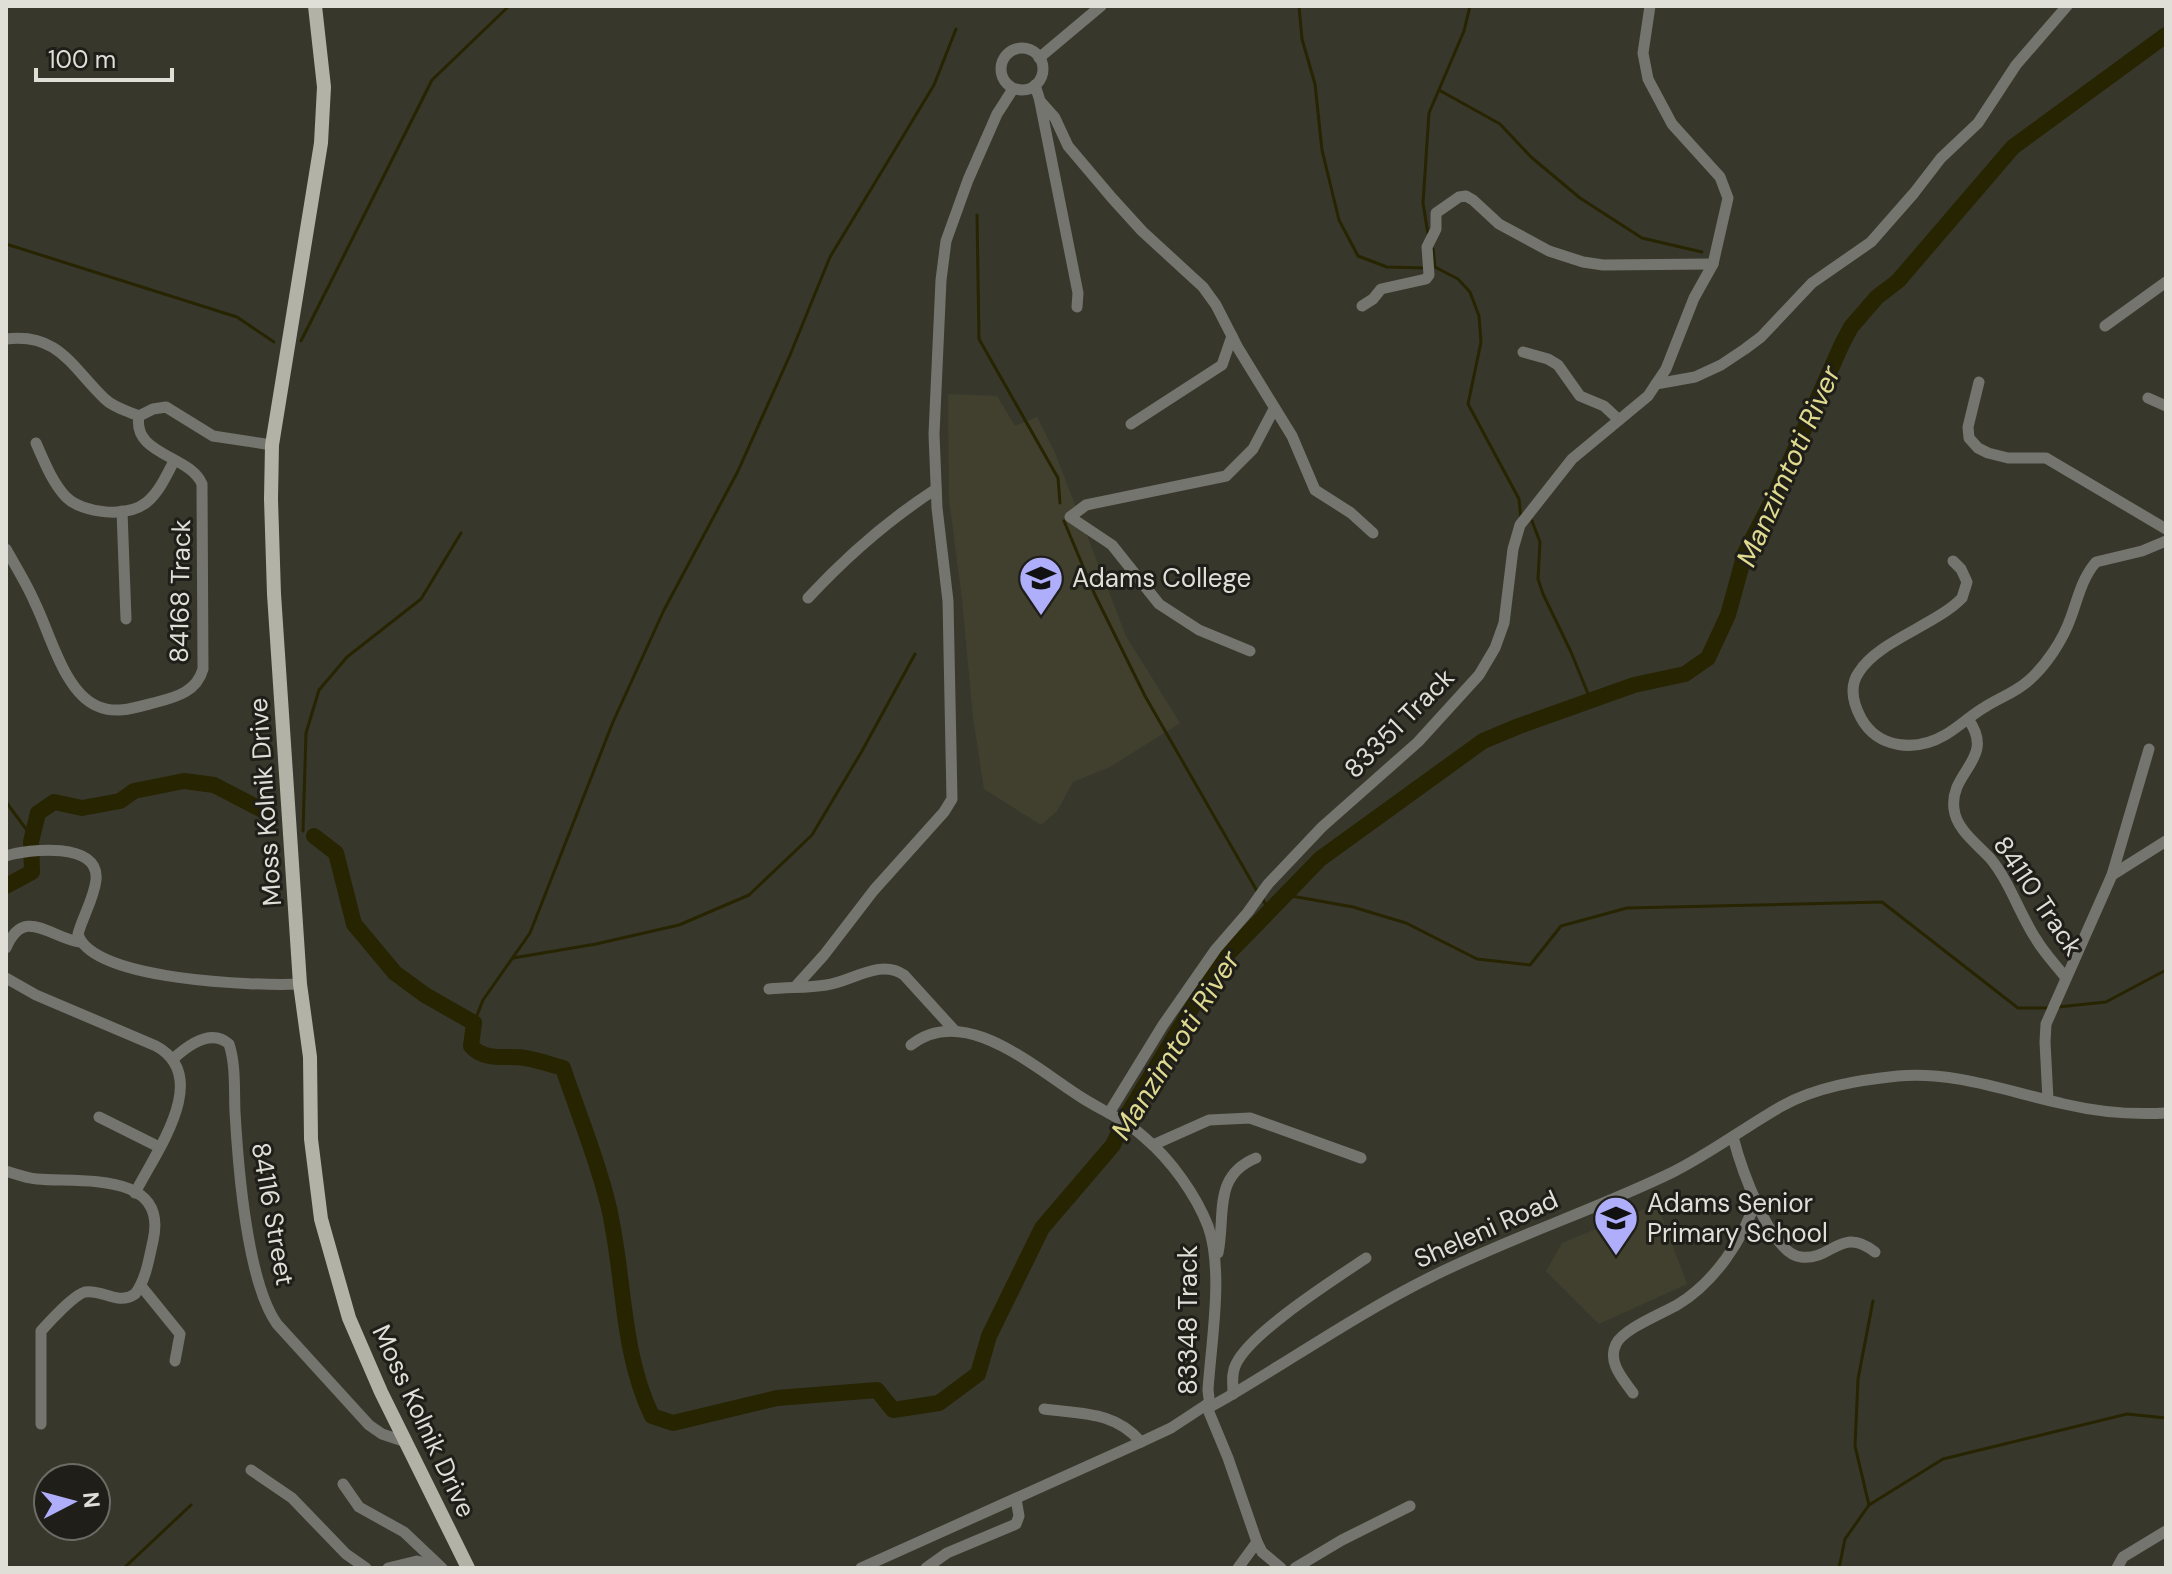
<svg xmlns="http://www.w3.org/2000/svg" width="2172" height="1574" font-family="'DM Sans',sans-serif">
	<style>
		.built { fill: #41402f }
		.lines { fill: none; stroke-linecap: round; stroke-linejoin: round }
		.stream { stroke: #272401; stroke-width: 3 }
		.river { stroke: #272401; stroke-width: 16 }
		.minor { stroke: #75756f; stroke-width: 11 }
		.major { stroke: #b2b2a6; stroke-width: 14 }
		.labels { text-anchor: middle; stroke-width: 6; stroke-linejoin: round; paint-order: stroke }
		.poi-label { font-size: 26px; fill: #dfdfd8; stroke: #1f1e19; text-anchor: start }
		.street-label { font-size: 26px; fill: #dfdfd8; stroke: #1f1e19 }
		.water-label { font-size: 28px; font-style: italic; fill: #dfda8e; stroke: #1f1e19 }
	</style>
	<rect width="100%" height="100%" fill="#38372c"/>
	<g class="built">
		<polygon points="948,394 997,396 1015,426 1037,417 1055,453 1126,636 1180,723 1110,767 1073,782 1057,811 1041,825 984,789 973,717 962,599 949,499"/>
		<polygon points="1657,1204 1687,1284 1599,1324 1546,1271 1562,1243"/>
	</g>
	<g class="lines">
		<g class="stream">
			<polyline points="1299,6 1302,39 1315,84 1322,150 1339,220 1358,256 1387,267 1425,268"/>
			<polyline points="1439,90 1500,124 1531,157 1580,198 1642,238 1702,252"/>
			<polyline points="977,215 979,339 1058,478 1060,503"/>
			<polyline points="1428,234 1423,203 1429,113 1464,31 1470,6"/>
			<polyline points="6,244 237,317 274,342"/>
			<polyline points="1433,249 1435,267 1458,279 1470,292 1479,316 1481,342 1468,404 1519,499 1521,519"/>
			<polyline points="301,341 432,80 509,6"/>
			<polyline points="1064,521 1095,595 1145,696 1257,891"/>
			<polyline points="1532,521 1540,542 1538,579 1543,594 1571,652 1591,701"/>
			<polyline points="6,802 32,837"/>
			<polyline points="303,831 306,733 319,690 347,657 421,599 461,533"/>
			<polyline points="1286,895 1353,907 1406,923 1477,959 1530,965 1561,926 1627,908 1882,902 2018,1008 2051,1008"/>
			<polyline points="1262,897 1269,912"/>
			<polyline points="513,958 596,944 679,925 749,895 812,835 862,751 915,654"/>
			<polyline points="2058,1007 2106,1002 2166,970"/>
			<polyline points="474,1023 483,1000 530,933 613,722 664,610 738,471 790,355 830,257 934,85 956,29"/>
			<polyline points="1869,1505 1855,1446 1858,1379 1873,1301"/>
			<polyline points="124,1568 191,1505"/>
			<polyline points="1839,1568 1845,1539 1869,1505 1943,1459 2127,1414 2166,1418"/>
		</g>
		<g class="river">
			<path d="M314,836L336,853L354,924L395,973L425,995L474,1023L471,1046C485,1062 507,1055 525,1058C538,1060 551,1065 563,1068C578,1113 597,1158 608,1204C625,1273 620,1350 652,1416L673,1423L777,1398L877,1390L893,1410L939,1403L978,1374L989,1336L1042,1228L1113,1145L1126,1117L1219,963L1320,859L1483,741L1519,726L1634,685L1685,674L1708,658L1728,615L1745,553L1772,501L1842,344L1851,327L1877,297L1898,281L2013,147L2166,35"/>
			<polyline points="6,886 32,872 31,842 38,813 54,802 82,808 120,801 134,791 184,781 214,785 264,811"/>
		</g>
		<g class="minor">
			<circle cx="1022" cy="69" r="21"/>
			<polyline points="1039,58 1101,6"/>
			<polyline points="1035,85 1040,101 1055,118 1068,146 1112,198 1142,231 1203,287 1216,305 1238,348 1292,436 1315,490 1351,513 1373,533"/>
			<polyline points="1040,102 1078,293 1077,307"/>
			<polyline points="1362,306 1373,299 1381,289 1426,279 1429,275 1427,247 1436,229 1436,213 1459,197 1466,196 1473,200 1499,224 1549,251 1583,262 1603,265 1713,264"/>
			<polyline points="2105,326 2166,282"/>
			<path d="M6,339C59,332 73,369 105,399C114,408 128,411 139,416"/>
			<polyline points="1523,352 1548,359 1558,365 1580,396 1604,406 1619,420"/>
			<polyline points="1979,382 1968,427 1969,438 1978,448 1988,453 2008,458 2046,458 2166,529"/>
			<polyline points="1656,384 1695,377 1721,365 1745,349 1761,337 1812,283 1871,242 1914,193 1941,158 1978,123 2016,65 2067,6"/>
			<polyline points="2148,398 2166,406"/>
			<polyline points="139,416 153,409 166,407 213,436 272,445"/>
			<polyline points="1131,424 1222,365 1232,336"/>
			<path d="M36,443C44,461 52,482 66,497C83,514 128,518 147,502C160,491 167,474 174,461"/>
			<polyline points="122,511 126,619"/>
			<path d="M6,549C16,567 27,584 35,603C50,633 64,692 97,706C117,715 137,707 157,702C177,697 197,691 203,669L202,484C190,455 132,455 139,416"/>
			<path d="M1953,561L1961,569L1967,582L1962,598C1936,625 1878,641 1859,672C1849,686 1853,703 1861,718C1878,749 1916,752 1945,735C1959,727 1971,715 1985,707C1999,698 2014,693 2027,682C2046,666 2063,640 2071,617C2078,598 2082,578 2096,562L2142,551L2166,541"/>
			<path d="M808,598C847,556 888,520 936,489"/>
			<polyline points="1250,651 1199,630 1159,604 1112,545 1070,517 1086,505 1226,476 1253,449 1274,409"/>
			<path d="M1968,719C1997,759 1949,771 1954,809C1956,829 1977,844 1990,858C2010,882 2019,913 2036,939C2044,953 2056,965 2066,978"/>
			<path d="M6,856C28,849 100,841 96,880C94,898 83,916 78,934C91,981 258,986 300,984"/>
			<polyline points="2112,875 2166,841"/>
			<path d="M6,948C24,905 50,938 80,942"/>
			<path d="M6,978L36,995L156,1046C213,1077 155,1153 135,1193"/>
			<polyline points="796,986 824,955 874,890 944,812 952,799 948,601 937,508 934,434 941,280 946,241 968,180 997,114 1013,89"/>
			<path d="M769,989C788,987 808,988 826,985C851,982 880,958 904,975L955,1031"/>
			<path d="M911,1045C965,1002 1037,1070 1084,1099C1105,1112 1127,1121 1145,1138C1171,1160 1196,1195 1208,1226C1224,1270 1211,1343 1208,1390L1210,1407"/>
			<path d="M173,1059C187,1046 211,1028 229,1044C236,1065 234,1091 235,1112C238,1165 247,1282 277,1324L369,1425L382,1434L406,1442"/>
			<polyline points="2048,1100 2045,1042 2046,1024 2112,875 2149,749"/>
			<polyline points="1109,1113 1163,1025 1216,949 1248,912 1268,884 1322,827 1418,742 1479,675 1495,648 1504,623 1513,549 1520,525 1572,459 1648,396 1666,369 1694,298 1713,264 1728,198 1720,177 1672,124 1648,79 1643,53 1650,6"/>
			<polyline points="99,1117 159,1147"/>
			<path d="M1733,1137C1740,1164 1770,1254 1801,1257C1832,1261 1841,1225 1875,1252"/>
			<polyline points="1153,1145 1209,1120 1250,1118 1361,1158"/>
			<path d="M6,1171C16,1174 26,1178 37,1179C79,1183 169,1170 153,1241C149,1258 146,1280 135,1294C118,1306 103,1289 85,1292C74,1295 49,1322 41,1331V1424"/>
			<path d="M1218,1253C1226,1215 1212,1176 1256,1158"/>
			<polyline points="141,1286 180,1334 175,1361"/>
			<path d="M1633,1393C1623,1379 1607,1362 1616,1344C1623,1329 1663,1313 1677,1305C1714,1283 1744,1239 1756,1199"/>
			<path d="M1233,1394C1233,1384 1231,1373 1236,1364C1251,1332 1335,1279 1366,1258"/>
			<polyline points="1206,1405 1228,1458 1257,1542 1262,1552 1281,1568"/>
			<path d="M1044,1409C1081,1414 1115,1411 1141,1442"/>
			<polyline points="251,1470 292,1498 346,1554 366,1568"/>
			<polyline points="343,1484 359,1507 404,1532 442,1568"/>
			<polyline points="388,1568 417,1561 437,1566"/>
			<path d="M861,1568L1141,1442L1171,1428L1206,1405L1210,1407L1226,1398C1294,1358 1359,1313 1429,1278C1508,1238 1593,1211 1673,1172C1711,1153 1745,1127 1782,1106C1816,1087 1859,1080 1898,1076C1955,1071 2009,1092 2064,1104C2098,1112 2132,1115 2166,1113"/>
			<polyline points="926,1568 947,1553 1016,1524 1019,1516 1016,1499"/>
			<polyline points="1238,1568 1257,1542"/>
			<polyline points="1295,1568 1342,1540 1410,1506"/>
			<polyline points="2117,1568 2123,1557 2166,1531"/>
		</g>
		<polyline class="major" points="315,6 324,87 321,143 272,445 271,499 274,594 300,984 310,1057 311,1139 321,1219 349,1318 381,1392 468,1568"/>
	</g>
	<defs>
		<g id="school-pin" transform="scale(2.3)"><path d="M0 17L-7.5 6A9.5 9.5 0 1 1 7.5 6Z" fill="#afaefa" stroke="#1f1e19"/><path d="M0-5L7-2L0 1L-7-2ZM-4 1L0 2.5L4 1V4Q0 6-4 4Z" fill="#111"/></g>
	</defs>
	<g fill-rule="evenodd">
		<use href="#school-pin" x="1041" y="578"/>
		<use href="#school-pin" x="1616" y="1218"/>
	</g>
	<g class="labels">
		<g class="poi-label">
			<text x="1072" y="587">Adams College</text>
			<text x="1647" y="1212">Adams Senior<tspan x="1647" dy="30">Primary School</tspan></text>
		</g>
		<g class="street-label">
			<text transform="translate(180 591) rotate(-89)" y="9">84168 Track</text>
			<text transform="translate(1399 723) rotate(-45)" y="9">83351 Track</text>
			<text transform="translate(265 802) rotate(-94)" y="9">Moss Kolnik Drive</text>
			<text transform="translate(2038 896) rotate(56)" y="9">84110 Track</text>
			<text transform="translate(273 1214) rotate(80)" y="9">84116 Street</text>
			<text transform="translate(1486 1229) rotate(-24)" y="9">Sheleni Road</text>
			<text transform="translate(1188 1320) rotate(-90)" y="9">83348 Track</text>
			<text transform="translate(424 1421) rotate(65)" y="9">Moss Kolnik Drive</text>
		</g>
		<g class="water-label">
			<text transform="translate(1788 466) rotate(-66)" y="10">Manzimtoti River</text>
			<text transform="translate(1175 1045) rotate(-58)" y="10">Manzimtoti River</text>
		</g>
	</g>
	<rect width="2172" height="1574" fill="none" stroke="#dfdfd8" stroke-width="16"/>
	<g transform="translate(72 1502) rotate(84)"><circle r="38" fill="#1f1e19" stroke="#6c6b65" stroke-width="2"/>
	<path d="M0-6L14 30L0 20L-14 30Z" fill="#afaefa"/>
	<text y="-12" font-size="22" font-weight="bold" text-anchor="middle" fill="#dfdfd8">N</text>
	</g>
	<path d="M36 68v12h136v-12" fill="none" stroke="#dfdfd8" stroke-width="4"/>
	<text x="48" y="68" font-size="24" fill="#dfdfd8" stroke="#1f1e19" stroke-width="6" paint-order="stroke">100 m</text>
</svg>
